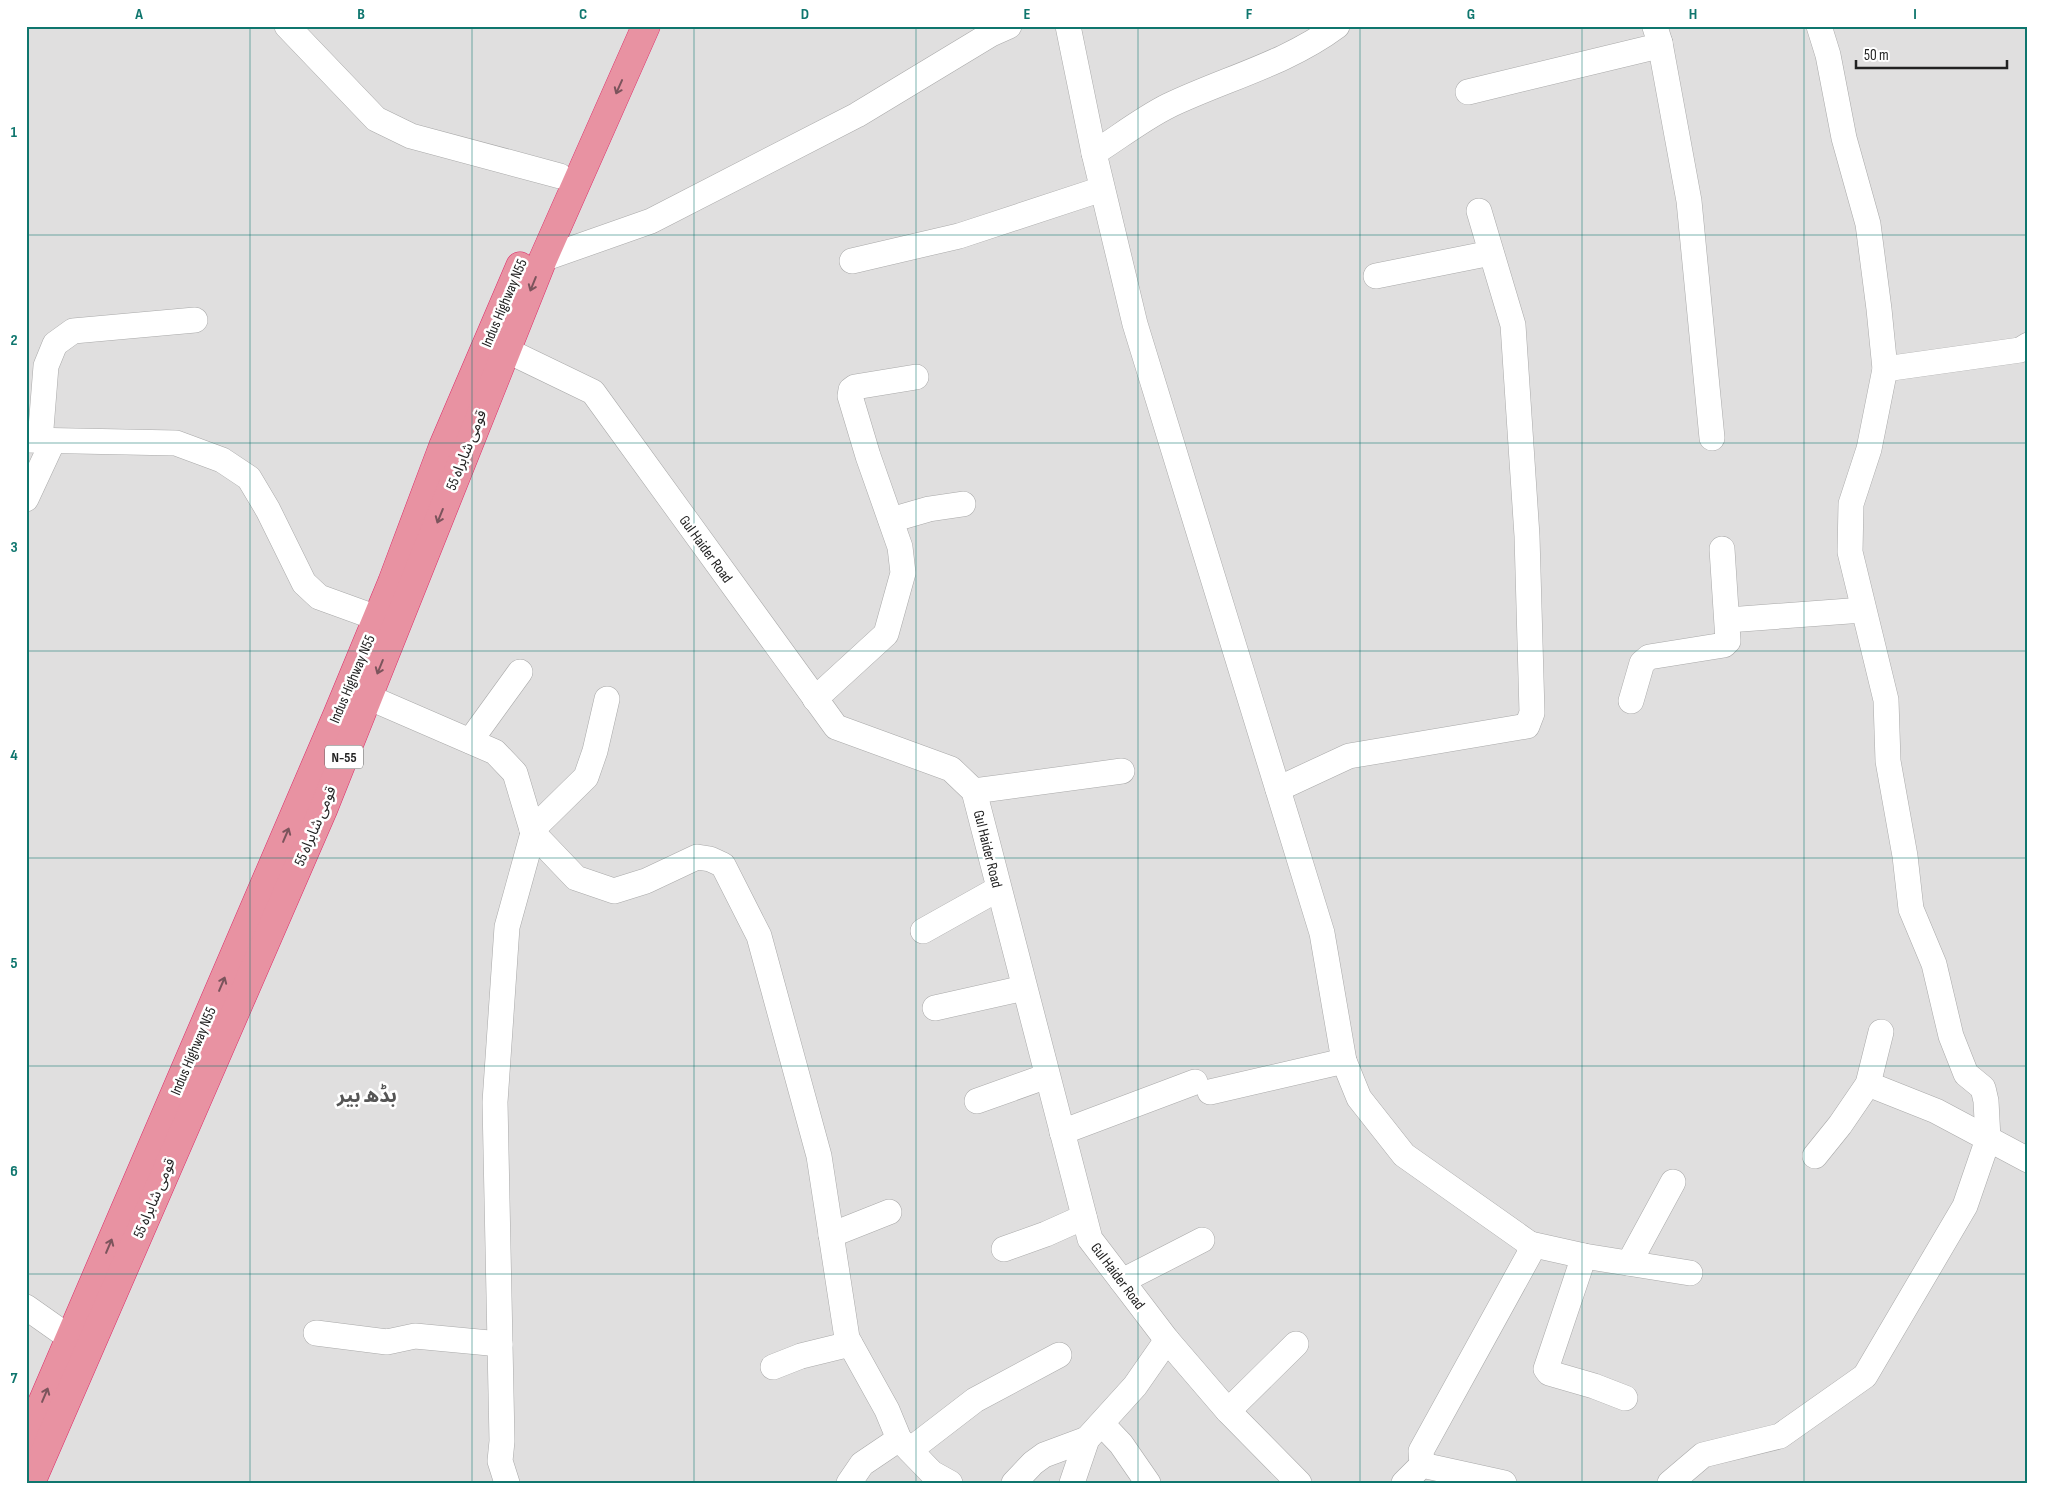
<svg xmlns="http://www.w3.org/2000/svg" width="2054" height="1509" font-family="'Sofia Sans Condensed','Noto Sans Arabic',sans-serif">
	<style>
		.residential { fill: #e0dfdf }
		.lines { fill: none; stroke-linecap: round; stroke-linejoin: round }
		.minor-casing { stroke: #a9a9a9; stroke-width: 26 }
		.highway-casing { stroke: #dc2a67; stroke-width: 29 }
		.minor { stroke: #fff; stroke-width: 25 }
		.highway { stroke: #e892a2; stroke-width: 28 }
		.oneway { stroke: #7b545c }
		.grid { fill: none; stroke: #0f766e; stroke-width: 1; stroke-opacity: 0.55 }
		.labels { text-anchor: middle; stroke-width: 5; stroke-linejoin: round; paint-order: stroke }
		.shield { fill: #fff; stroke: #646464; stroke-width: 1 }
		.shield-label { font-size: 14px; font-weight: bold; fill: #222 }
		.street-label { font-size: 15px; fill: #222; stroke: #fff }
		.district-label { font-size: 20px; font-weight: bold; fill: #555; stroke: #fff }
		.neatline { fill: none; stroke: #0f766e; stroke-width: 2 }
		.grid-label { font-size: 16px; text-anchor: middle; font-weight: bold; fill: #0f766e }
	</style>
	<rect width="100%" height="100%" fill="#f2efe9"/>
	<polygon class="residential" points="26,26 2028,26 2028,1483 26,1483 26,805 28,802 26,801"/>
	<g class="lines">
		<g class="minor-casing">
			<g id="minor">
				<polyline points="287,26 376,119 411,136 560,176"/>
				<polyline points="1068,26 1094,153 1135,324 1322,933 1344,1061 1359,1098 1404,1155 1530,1244 1529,1255 1421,1451 1422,1465"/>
				<polyline points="1660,43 1689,201 1712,438"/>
				<polyline points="1468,92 1650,48 1660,43 1655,27"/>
				<path d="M1094,153C1118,138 1142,119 1168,106C1224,79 1286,64 1337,26"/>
				<polyline points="543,259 651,221 857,115 991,34 1009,26"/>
				<polyline points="852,261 959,236 1102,189"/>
				<polyline points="1376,276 1491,253"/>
				<polyline points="506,350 593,392 836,727 951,769 974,791 1090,1239 1167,1340 1228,1411 1299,1483"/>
				<polyline points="1885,369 2020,350 2028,345"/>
				<polyline points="26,440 176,443 222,460 249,478 268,510 304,583 319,597 377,618"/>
				<polyline points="40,441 46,366 55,344 73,331 195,320"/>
				<polyline points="26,499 53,441"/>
				<polyline points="891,520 929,509 963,504"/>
				<polyline points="1728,620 1863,610"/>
				<polyline points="368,697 495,752 515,773 533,833 576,878 614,891 646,881 697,857 710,859 723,865 759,936 819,1156 847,1338 887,1410 899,1439 932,1473 950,1483"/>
				<polyline points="815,699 886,634 903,573 900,547 868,456 850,396 851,390 855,387 916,377"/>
				<polyline points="1631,701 1642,663 1649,657 1724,645 1728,641 1722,549"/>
				<polyline points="470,741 520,672"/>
				<polyline points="1278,789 1349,756 1527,726 1532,713 1527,536 1513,325 1479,211"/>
				<polyline points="974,791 1122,771"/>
				<polyline points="532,830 586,777 595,751 607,699"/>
				<polyline points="923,931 998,889"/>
				<polyline points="935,1008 1024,988"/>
				<polyline points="1868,1084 1936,1111 2028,1160"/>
				<polyline points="1210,1092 1344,1061"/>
				<polyline points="977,1101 1047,1076"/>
				<polyline points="1062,1132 1195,1082"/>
				<polyline points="1815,1156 1840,1125 1868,1084 1881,1032"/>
				<polyline points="831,1235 889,1212"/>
				<polyline points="1530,1244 1584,1256 1690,1273"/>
				<polyline points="1004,1249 1046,1234 1084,1217"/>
				<polyline points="1584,1256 1546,1369 1549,1373 1594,1386 1625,1398"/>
				<polyline points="1629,1263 1673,1182"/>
				<polyline points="1122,1281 1202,1240"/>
				<polyline points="26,1307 70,1338"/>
				<polyline points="316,1333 387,1342 415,1336 500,1344"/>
				<polyline points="773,1367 801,1356 850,1344"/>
				<polyline points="1228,1411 1296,1344"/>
				<polyline points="1102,1424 1121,1444 1148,1483"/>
				<polyline points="910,1450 975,1400 1059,1355"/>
				<polyline points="507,1483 500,1461 502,1441 495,1102 507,927 533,833"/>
				<polyline points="849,1483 862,1464 899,1439"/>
				<polyline points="1014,1483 1033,1463 1044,1455 1087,1439"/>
				<polyline points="1072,1483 1087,1439 1135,1386 1167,1340"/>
				<polyline points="1404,1483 1422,1465 1504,1483"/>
				<polyline points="1670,1483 1703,1455 1780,1436 1865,1376 1965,1206 1988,1139 1986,1101 1983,1088 1966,1074 1951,1036 1934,964 1911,909 1905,856 1888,761 1886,700 1850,552 1851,504 1869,449 1885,369 1879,309 1868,224 1844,138 1828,55 1819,26"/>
			</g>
		</g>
		<g class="highway-casing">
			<g id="highway">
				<polyline points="26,1440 337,715 392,582 443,446 520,266"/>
				<polyline points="31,1483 323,810 543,259 646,26"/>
			</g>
		</g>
		<use href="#minor" class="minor"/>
		<use href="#highway" class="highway"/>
	</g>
	<defs><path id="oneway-shaft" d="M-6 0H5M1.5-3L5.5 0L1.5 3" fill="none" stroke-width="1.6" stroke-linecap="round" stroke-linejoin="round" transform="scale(1.25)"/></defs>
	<g class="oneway">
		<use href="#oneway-shaft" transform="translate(619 87) rotate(114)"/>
		<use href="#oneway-shaft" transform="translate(533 284) rotate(112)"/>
		<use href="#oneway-shaft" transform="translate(440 516) rotate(112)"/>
		<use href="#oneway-shaft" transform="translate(380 667) rotate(112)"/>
		<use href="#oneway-shaft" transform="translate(286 835) rotate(-67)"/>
		<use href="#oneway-shaft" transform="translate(222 984) rotate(-67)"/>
		<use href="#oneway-shaft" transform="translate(109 1246) rotate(-67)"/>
		<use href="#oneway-shaft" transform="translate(45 1395) rotate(-67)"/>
	</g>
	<path class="grid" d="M250,26V1483M472,26V1483M694,26V1483M916,26V1483M1138,26V1483M1360,26V1483M1582,26V1483M1804,26V1483M26,235H2028M26,443H2028M26,651H2028M26,858H2028M26,1066H2028M26,1274H2028"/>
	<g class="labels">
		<rect class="shield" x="325" y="745.5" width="38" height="23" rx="4"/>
		<g class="shield-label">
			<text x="344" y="762">N-55</text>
		</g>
		<g class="street-label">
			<text transform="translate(504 303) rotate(-67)" y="5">Indus Highway N55</text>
			<text transform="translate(466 450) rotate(-68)" y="5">قومی شاہراہ 55</text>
			<text transform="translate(706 549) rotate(54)" y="5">Gul Haider Road</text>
			<text transform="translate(352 679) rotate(-67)" y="5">Indus Highway N55</text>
			<text transform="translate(315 826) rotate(-67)" y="5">قومی شاہراہ 55</text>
			<text transform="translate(988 849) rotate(76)" y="5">Gul Haider Road</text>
			<text transform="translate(193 1051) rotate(-67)" y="5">Indus Highway N55</text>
			<text transform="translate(154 1198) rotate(-67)" y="5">قومی شاہراہ 55</text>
			<text transform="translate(1118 1276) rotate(53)" y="5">Gul Haider Road</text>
		</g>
		<g class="district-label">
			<text x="367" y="1102">بڈھ بیر</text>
		</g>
	</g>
	<rect width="2054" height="1509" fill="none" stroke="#ffffff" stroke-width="55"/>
	<path d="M1856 60v8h151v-8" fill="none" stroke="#222222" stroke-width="2.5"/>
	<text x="1864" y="60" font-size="15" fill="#222222" stroke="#ffffff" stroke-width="4" paint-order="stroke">50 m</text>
	<rect x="28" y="28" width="1998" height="1454" class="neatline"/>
	<g class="grid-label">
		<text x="139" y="19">A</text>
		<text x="361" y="19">B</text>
		<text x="583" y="19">C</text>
		<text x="805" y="19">D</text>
		<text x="1027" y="19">E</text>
		<text x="1249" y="19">F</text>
		<text x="1471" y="19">G</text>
		<text x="1693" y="19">H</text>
		<text x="1915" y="19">I</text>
		<text x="14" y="137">1</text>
		<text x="14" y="345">2</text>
		<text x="14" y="552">3</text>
		<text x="14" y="760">4</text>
		<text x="14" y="968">5</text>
		<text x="14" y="1176">6</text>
		<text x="14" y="1383">7</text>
	</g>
</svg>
